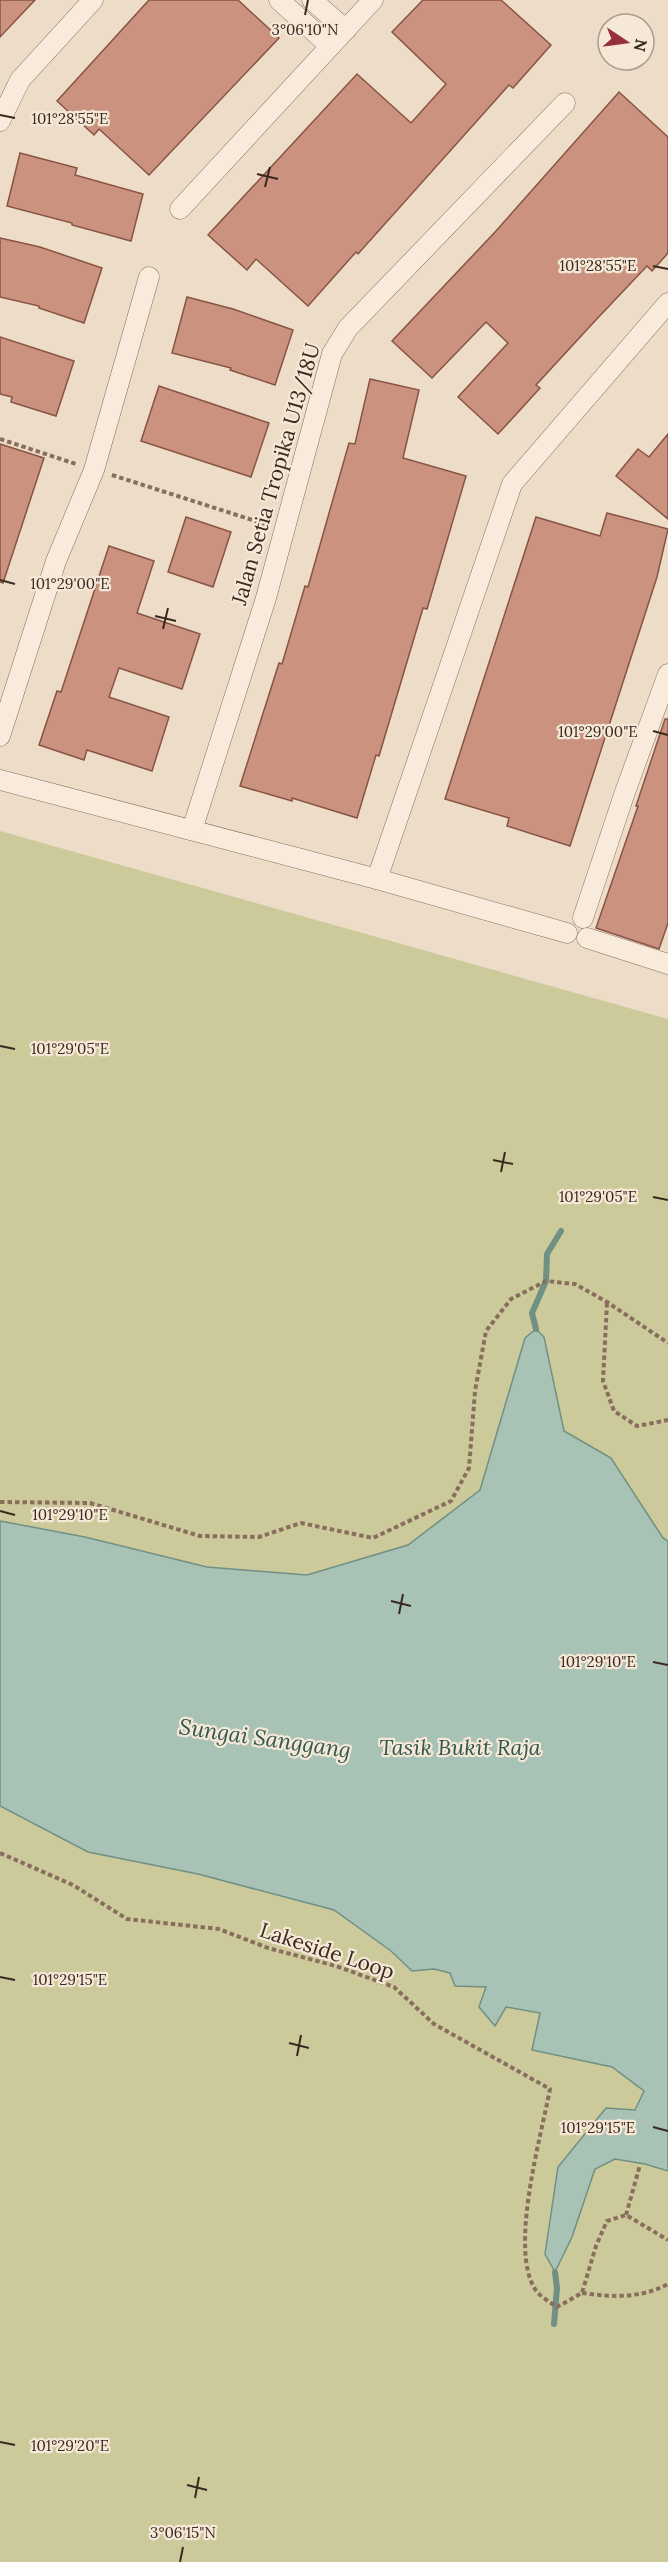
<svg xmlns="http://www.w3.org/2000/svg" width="668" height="2562" font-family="Lora,serif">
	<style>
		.green { fill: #ccca9b }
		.water { fill: #a8c2b6; stroke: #6f9083; stroke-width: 1.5 }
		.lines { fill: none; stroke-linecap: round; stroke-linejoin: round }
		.stream { stroke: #6f9083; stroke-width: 6 }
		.building { fill: #ca927f; stroke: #885443; stroke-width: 1.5 }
		.minor-casing { stroke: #896e5d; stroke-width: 21 }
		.path { stroke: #896e5d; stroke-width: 4; stroke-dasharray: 4.5 3; stroke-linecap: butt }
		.minor { stroke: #f8ebdb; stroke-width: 20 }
		.ticks { fill: none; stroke: #3a2920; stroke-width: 2 }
		.labels { text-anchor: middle; stroke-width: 4.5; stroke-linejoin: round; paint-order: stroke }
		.street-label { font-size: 21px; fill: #3a2920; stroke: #f5e8d7 }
		.water-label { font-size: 22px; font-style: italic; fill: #305950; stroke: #f5e8d7 }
		.ticks-label { font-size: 15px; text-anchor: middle; fill: #3a2920; stroke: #f5e8d7; stroke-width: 4.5; stroke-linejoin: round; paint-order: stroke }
	</style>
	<rect width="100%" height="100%" fill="#eddcc8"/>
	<g class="green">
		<polygon points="0,831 668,1019 668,1541 663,1538 611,1458 564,1431 544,1337 525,1338 480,1490 408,1545 307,1575 207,1567 85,1537 0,1521"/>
		<polygon points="0,1806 88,1852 198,1874 334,1910 391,1951 412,1971 434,1969 450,1972 455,1986 486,1987 495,2025 506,2007 540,2013 532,2050 612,2067 644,2091 635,2110 606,2108 555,2272 572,2237 595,2169 615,2159 645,2164 668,2171 668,2562 0,2562"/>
	</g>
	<polygon class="water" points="536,1329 544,1337 564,1431 611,1458 663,1538 668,1541 668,2171 645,2164 615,2159 595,2169 572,2237 555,2272 545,2254 558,2167 606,2108 635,2110 644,2091 612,2067 532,2050 540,2013 506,2007 495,2026 479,2007 486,1987 455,1986 450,1973 434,1969 412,1971 391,1951 334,1910 198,1874 88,1852 0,1806 0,1521 85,1537 207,1567 307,1575 408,1545 480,1490 525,1338"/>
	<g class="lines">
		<g class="stream">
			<polyline points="536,1329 532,1313 546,1281 547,1254 561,1231"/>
			<polyline points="554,2324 557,2288 555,2272"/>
		</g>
	</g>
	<g class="building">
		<polygon points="0,0 35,0 0,37"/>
		<polygon points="149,0 238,0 279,38 149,175 99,129 94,135 57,101"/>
		<polygon points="423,0 501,0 551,45 513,88 509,85 358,254 356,252 308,306 256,259 247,270 208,235 357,74 411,123 446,84 392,32"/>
		<polygon points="619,92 668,137 668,253 652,271 647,266 594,322 536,385 540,388 498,434 458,397 508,343 486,322 432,378 392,341 496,231"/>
		<polygon points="20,153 77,168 75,175 143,194 131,241 72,225 72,223 7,206"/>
		<polygon points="0,238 40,247 102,268 84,323 39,308 39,306 0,297"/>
		<polygon points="187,297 233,309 293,330 275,385 230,370 231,368 172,353"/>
		<polygon points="0,337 74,361 56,416 11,402 12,397 0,394"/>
		<polygon points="370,379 419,390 403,458 466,476 427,609 423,608 379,756 376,755 357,818 292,798 292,801 240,786 279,663 282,664 305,586 308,587 349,443 355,444"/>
		<polygon points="159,386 269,423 251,477 141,441"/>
		<polygon points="668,434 668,519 616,476 638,449 649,457"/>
		<polygon points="0,444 44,458 3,583 0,582"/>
		<polygon points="607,513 668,529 657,577 570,846 507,826 509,818 445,799 536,517 600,536"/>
		<polygon points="186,517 231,532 213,587 168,572"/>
		<polygon points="109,546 154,561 137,613 200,634 182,689 119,668 109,697 169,717 152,771 87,750 84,760 39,745 57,691 61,692"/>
		<polygon points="665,719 668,719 668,923 659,949 596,928 638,806 636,806"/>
	</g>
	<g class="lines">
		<g class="minor-casing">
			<g id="minor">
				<polyline points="279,0 330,46"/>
				<polyline points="312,0 346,30"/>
				<polyline points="0,121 20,80 93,0"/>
				<polyline points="180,209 373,0"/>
				<polyline points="0,736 56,561 94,470 149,277"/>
				<polyline points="0,780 377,879 567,933"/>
				<polyline points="192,830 266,598 332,354 348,328 565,103"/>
				<polyline points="377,879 512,484 668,303"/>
				<polyline points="583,918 625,792 668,674"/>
				<polyline points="587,938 668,964"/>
			</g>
		</g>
		<g class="path">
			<polyline points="0,439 76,464"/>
			<polyline points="112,475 268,525"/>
			<polyline points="607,1303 603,1381 614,1411 637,1426 668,1420"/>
			<polyline points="0,1502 90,1503 200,1536 259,1537 301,1523 373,1538 451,1501 469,1468 475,1391 486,1331 511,1299 546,1281 575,1284 607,1302 668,1343"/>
			<path d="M0,1853L73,1885L127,1919L219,1929L268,1948L336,1966L394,1987L434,2024L550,2089C541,2137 509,2248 535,2289C539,2296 550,2302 557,2307L582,2293L596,2246L607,2221L626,2215L668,2240"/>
			<polyline points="626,2215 640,2165"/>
			<path d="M582,2293C613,2297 640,2299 668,2284"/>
		</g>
		<use href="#minor" class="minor"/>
	</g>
	<path class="ticks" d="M305,15L308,0M0,115L15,118M257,174L278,179M265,187L270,167M653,266L668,269M0,580L15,584M155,616L176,621M163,629L168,608M653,731L668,735M0,1046L15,1049M493,1160L513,1164M501,1172L505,1152M653,1197L668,1200M0,1511L15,1515M391,1601L411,1606M399,1614L403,1594M653,1662L668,1665M0,1977L15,1980M289,2043L309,2048M297,2056L301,2035M653,2127L668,2131M0,2442L15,2445M187,2485L207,2490M195,2498L199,2477M180,2562L183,2547"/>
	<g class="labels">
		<g class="street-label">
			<text transform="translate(276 474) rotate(-74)" y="7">Jalan Setia Tropika U13/18U</text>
			<text transform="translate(327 1951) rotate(18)" y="7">Lakeside Loop</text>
		</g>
		<g class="water-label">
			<text transform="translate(265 1738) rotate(8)" y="8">Sungai Sanggang</text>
			<text x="460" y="1755">Tasik Bukit Raja</text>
		</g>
	</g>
	<g class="ticks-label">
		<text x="305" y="35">3°06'10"N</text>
		<text x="70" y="124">101°28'55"E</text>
		<text x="598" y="271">101°28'55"E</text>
		<text x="70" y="589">101°29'00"E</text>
		<text x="598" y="737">101°29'00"E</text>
		<text x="70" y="1054">101°29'05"E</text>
		<text x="598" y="1202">101°29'05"E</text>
		<text x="70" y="1520">101°29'10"E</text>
		<text x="598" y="1667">101°29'10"E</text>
		<text x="70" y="1985">101°29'15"E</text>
		<text x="598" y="2133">101°29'15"E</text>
		<text x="70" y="2451">101°29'20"E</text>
		<text x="183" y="2538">3°06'15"N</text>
	</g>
	<g transform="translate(626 42) rotate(103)"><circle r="28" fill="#f5e8d7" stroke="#aa9c8e" stroke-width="1.5"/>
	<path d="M0-4.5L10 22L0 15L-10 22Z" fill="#962f40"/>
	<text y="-9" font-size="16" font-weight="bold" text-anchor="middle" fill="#3a2920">N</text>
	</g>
</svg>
